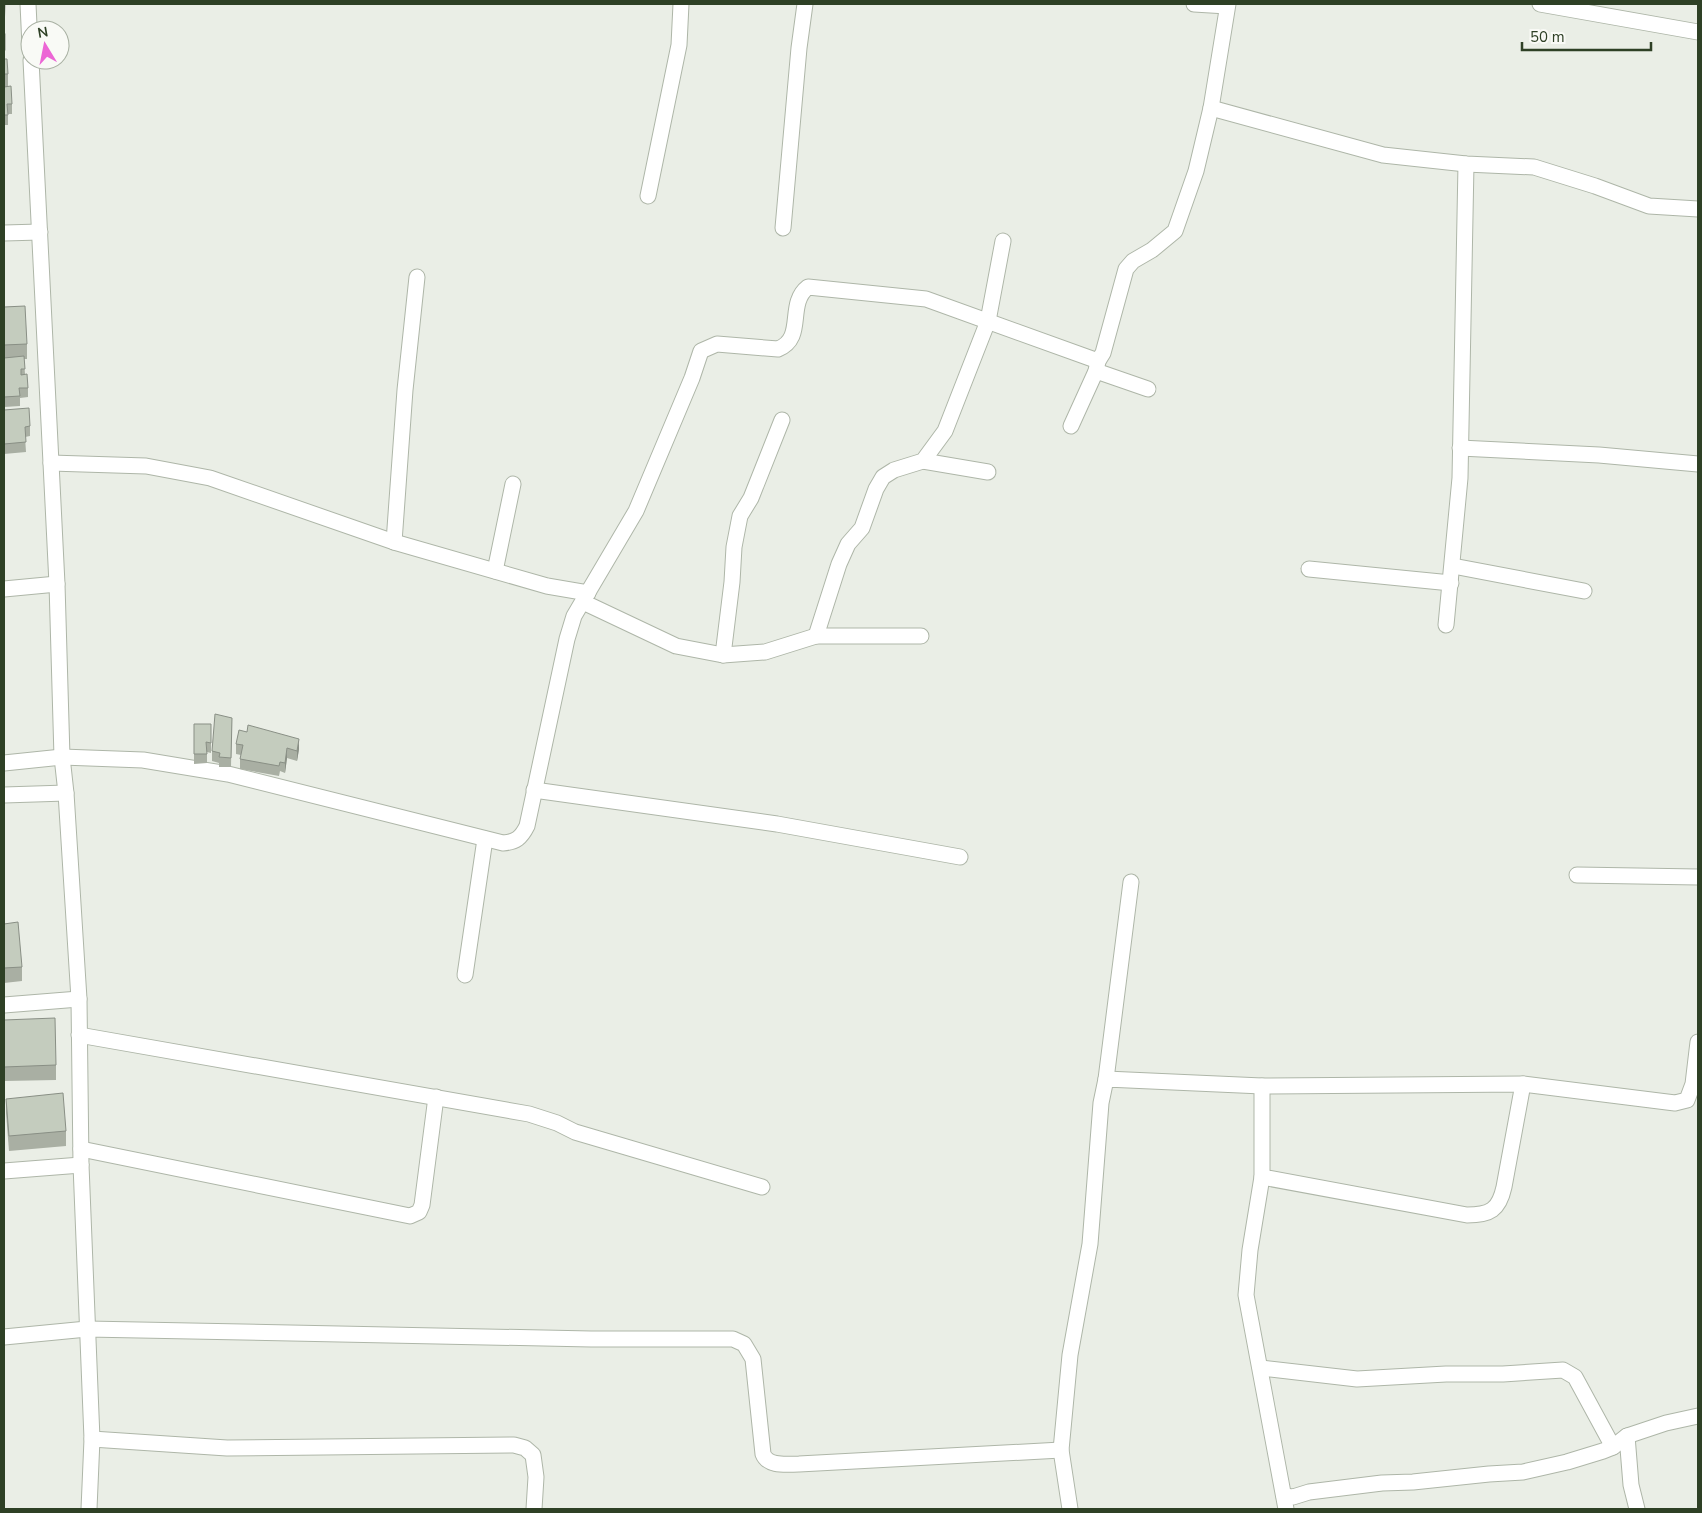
<svg xmlns="http://www.w3.org/2000/svg" width="1702" height="1513" font-family="'Nunito Sans',sans-serif">
	<style>
		.lines { fill: none; stroke-linecap: round; stroke-linejoin: round }
		.minor-casing { stroke: #aeb6a8; stroke-width: 17 }
		.minor { stroke: #fff; stroke-width: 15 }
		.wall { fill: #a9afa3 }
		.shaded-wall { fill: #898f85 }
		.building { fill: #c4ccbe; stroke: #898f85 }
	</style>
	<rect width="100%" height="100%" fill="#eaeee6"/>
	<g class="lines">
		<g class="minor-casing">
			<g id="minor">
				<polyline points="28,4 30,46"/>
				<polyline points="1194,4 1227,6"/>
				<polyline points="1540,4 1698,32"/>
				<polyline points="31,60 57,584 62,757 66,793 79,999 81,1165 92,1439 89,1509"/>
				<polyline points="1211,108 1383,155 1466,164 1534,167 1595,186 1649,206 1698,209"/>
				<polyline points="648,196 679,45 681,4"/>
				<polyline points="783,228 799,48 805,4"/>
				<polyline points="4,233 40,232"/>
				<polyline points="1096,371 1148,389"/>
				<polyline points="1071,426 1096,371 1098,361"/>
				<polyline points="1460,448 1599,455 1698,464"/>
				<polyline points="923,461 988,472"/>
				<polyline points="51,463 146,466 210,478 394,542 547,586 588,593"/>
				<polyline points="394,542 405,390 417,277"/>
				<polyline points="1453,566 1584,591"/>
				<polyline points="1309,569 1451,583"/>
				<polyline points="495,571 513,484"/>
				<polyline points="4,589 57,584"/>
				<polyline points="583,602 676,646 723,655 765,652 816,636 921,636"/>
				<polyline points="1446,625 1460,478 1466,164"/>
				<polyline points="816,636 839,564 848,544 862,528 876,489 883,477 894,470 923,461 945,431 988,321 1003,241"/>
				<polyline points="723,655 732,582 734,547 740,516 751,498 782,420"/>
				<path d="M4,763L62,757L143,760L228,774L503,843C516,842 521,838 527,826L567,639L574,616L636,511L692,378L701,351L717,344L778,349C806,338 786,304 808,287L926,299L1098,361L1103,353L1126,269L1133,261L1152,250L1175,231L1196,171L1211,108L1228,4"/>
				<polyline points="534,790 777,824 960,857"/>
				<polyline points="4,795 66,793"/>
				<polyline points="1577,875 1698,877"/>
				<polyline points="465,975 485,839"/>
				<polyline points="4,1005 79,999"/>
				<polyline points="79,1035 529,1114 557,1123 575,1132 762,1187"/>
				<polyline points="1106,1079 1131,882"/>
				<polyline points="1262,1086 1262,1177 1250,1250 1246,1295 1286,1509"/>
				<polyline points="81,1149 410,1216 419,1212 422,1205 436,1097"/>
				<polyline points="4,1171 81,1165"/>
				<path d="M1262,1177L1467,1215C1490,1215 1499,1210 1504,1187L1523,1084"/>
				<path d="M4,1337L87,1329L591,1339H733L744,1344L753,1359L763,1454C768,1467 787,1464 799,1464L1061,1450"/>
				<polyline points="1261,1368 1357,1379 1446,1374 1503,1374 1563,1370 1575,1377 1613,1447"/>
				<polyline points="1627,1436 1631,1485 1637,1509"/>
				<polyline points="92,1439 227,1448 514,1445 525,1448 533,1455 536,1477 534,1509"/>
				<polyline points="1284,1496 1293,1497 1309,1492 1382,1483 1413,1482 1489,1474 1523,1472 1567,1462 1603,1451 1613,1447 1627,1436 1666,1423 1698,1416"/>
				<polyline points="1070,1509 1061,1450 1070,1355 1090,1244 1101,1103 1106,1079 1262,1086 1523,1084 1675,1103 1687,1100 1693,1084 1698,1042"/>
			</g>
		</g>
		<use href="#minor" class="minor"/>
	</g>
	<g class="wall">
		<polygon points="4,4 5,59 8,74 8,87 12,104 12,114 8,114 8,125 4,125"/>
		<polygon points="4,307 27,344 27,359 24,359 25,374 28,388 28,397 20,398 20,406 4,407"/>
		<polygon points="4,410 30,426 30,436 25,437 26,452 4,454"/>
		<polygon points="232,718 231,767 219,767 219,763 212,761 212,751"/>
		<polygon points="194,724 211,724 211,753 207,752 207,763 194,764"/>
		<polygon points="236,744 299,749 297,761 287,758 285,773 280,771 279,776 240,769 240,759 241,755 236,754"/>
		<polygon points="4,924 22,967 22,981 4,983"/>
		<polygon points="4,1020 56,1065 56,1080 4,1081"/>
		<polygon points="6,1099 66,1131 66,1146 9,1151 6,1113"/>
	</g>
	<g class="shaded-wall">
		<polygon points="299,739 299,749 297,761 297,751"/>
		<polygon points="287,748 287,758 285,773 285,763"/>
	</g>
	<g class="building">
		<polygon points="4,4 5,4 4,30"/>
		<rect x="4" y="34" width="1" height="16"/>
		<polygon points="4,59 7,59 8,74 4,74"/>
		<polygon points="11,86 12,104 7,104 8,115 4,115 4,87"/>
		<polygon points="25,306 27,344 4,345 4,307"/>
		<polygon points="24,356 25,369 21,369 21,375 27,374 28,388 19,388 20,396 4,397 4,358"/>
		<polygon points="29,408 30,426 25,427 26,442 4,444 4,410"/>
		<polygon points="215,714 232,718 231,758 219,757 220,753 212,751"/>
		<polygon points="194,724 211,724 211,743 206,742 207,754 194,754"/>
		<polygon points="248,725 299,739 297,751 287,748 285,763 280,762 279,766 240,759 243,745 236,744 239,730 247,732"/>
		<polygon points="18,922 22,967 4,968 4,924"/>
		<polygon points="55,1018 56,1065 4,1067 4,1020"/>
		<polygon points="63,1093 66,1131 9,1136 6,1099"/>
	</g>
	<rect width="1702" height="1513" fill="none" stroke="#2e4025" stroke-width="10"/>
	<g transform="translate(45 45) rotate(350)"><circle r="24" fill="#f9faf6" stroke="#a8b0a2"/>
	<path d="M0-4L9 19L0 12L-9 19Z" fill="#ec66d5"/>
	<text y="-8" font-size="14" font-weight="bold" text-anchor="middle" fill="#2e4025">N</text>
	</g>
	<path d="M1522 42v8h129v-8" fill="none" stroke="#2e4025" stroke-width="2.5"/>
	<text x="1530" y="42" font-size="15" fill="#2e4025" stroke="#f9faf6" stroke-width="4" paint-order="stroke">50 m</text>
</svg>
